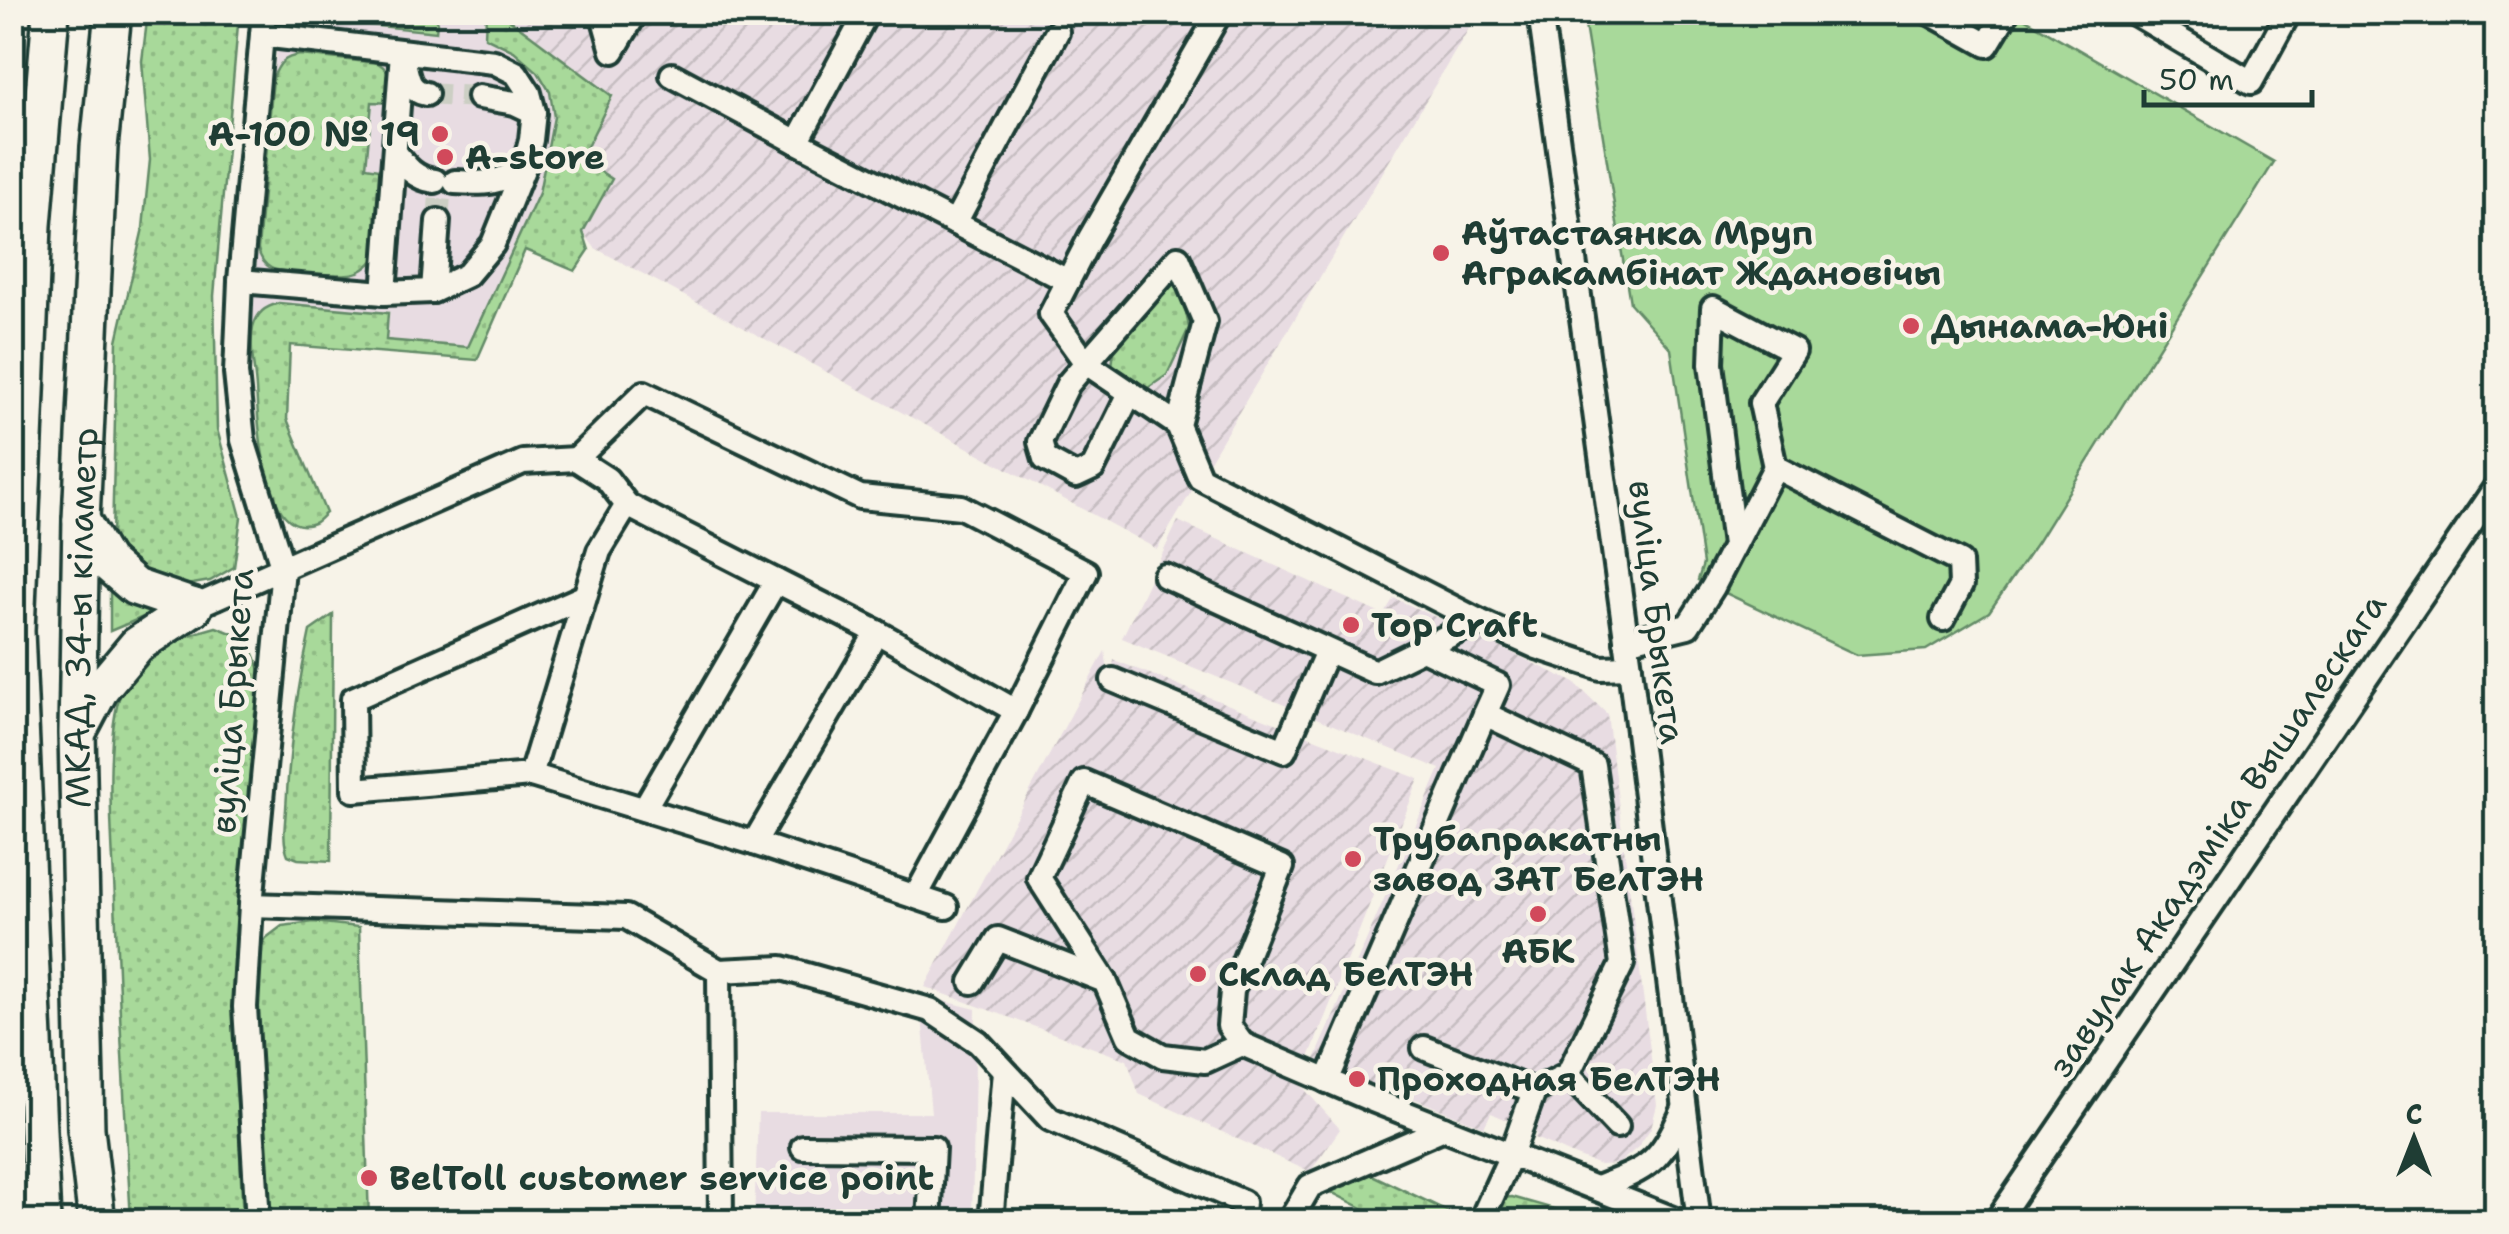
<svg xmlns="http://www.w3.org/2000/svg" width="2509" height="1234" font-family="'Shantell Sans',sans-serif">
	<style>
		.built { fill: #e8dce2 }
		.industrial { fill: url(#industrial-furrows) }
		.green { fill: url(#green-dots); stroke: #648b67; stroke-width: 2.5 }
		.pitch { fill: #a8d99a; stroke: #648b67; stroke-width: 2.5 }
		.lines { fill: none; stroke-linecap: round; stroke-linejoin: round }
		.minor-tunnel { stroke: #cccfc4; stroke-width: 22; stroke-dasharray: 22 11; stroke-linecap: butt }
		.minor-casing { stroke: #1f3d34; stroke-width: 30 }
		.highway-casing { stroke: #1f3d34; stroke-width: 42 }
		.minor { stroke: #f7f3e8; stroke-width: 22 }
		.highway { stroke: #f7f3e8; stroke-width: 35 }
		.poi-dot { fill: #d1495b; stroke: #f7f3e8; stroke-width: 4 }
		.labels { text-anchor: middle; stroke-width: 9; stroke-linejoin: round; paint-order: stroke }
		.poi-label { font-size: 35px; font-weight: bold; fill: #1f3d34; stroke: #f7f3e8; text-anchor: start }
		.street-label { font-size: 35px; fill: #1f3d34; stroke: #f7f3e8 }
	</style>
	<defs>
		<pattern id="industrial-furrows" width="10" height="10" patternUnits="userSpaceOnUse" patternTransform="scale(2.5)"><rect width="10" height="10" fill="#e8dce2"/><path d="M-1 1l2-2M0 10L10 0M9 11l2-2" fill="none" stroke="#c7bec2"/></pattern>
		<pattern id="green-dots" width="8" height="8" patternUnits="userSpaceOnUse" patternTransform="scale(2.5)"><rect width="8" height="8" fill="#a8d99a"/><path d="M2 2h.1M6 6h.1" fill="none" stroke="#90bb85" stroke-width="1.8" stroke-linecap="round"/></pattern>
	</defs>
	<rect width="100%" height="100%" fill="#f7f3e8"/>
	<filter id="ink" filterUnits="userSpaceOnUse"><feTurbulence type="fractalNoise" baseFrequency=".01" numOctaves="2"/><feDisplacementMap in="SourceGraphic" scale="20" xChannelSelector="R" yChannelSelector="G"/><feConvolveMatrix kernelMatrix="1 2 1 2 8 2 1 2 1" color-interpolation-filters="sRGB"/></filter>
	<g filter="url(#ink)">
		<g class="built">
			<polygon points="467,12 486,15 485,37 514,51 538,72 550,92 554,117 539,193 468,348 386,340 388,313 257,316 252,331 258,249 260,257 385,170 366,168 372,101 278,66 273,78 282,13 437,31 438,13"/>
			<polygon points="1429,13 1477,13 1468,30"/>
			<polygon points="920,995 976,1009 972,1221 754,1222 758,1113 931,1113"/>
		</g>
		<g class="industrial">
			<polygon points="1429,12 1468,30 1157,549 595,248 583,232 581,159 612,96 501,13"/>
			<polygon points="1178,521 1383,615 1394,598 1464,630 1575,683 1607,714 1657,1105 1651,1128 1638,1147 1618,1164 1600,1165 1576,1156 1535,1138 1537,1133 1491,1113 1484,1127 1378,1084 1370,1099 1309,1073 1440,769 1122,638"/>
			<polygon points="1105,651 1110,684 1114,660 1419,779 1299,1083 1340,1129 1310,1172 1139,1094 1127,1060 925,987"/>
		</g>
		<g class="green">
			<polygon points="148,13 239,13 214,296 217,429 241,517 234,567 210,581 181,586 140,571 112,537 117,341 143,228 150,160 142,61"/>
			<polygon points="290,13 438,13 436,32 302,18"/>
			<path d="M467,13H501L612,96L581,159L612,179L583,232L589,250L575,271L525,250L477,360L290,345L287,419L326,513C322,516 319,521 314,523C263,543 258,417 256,389C255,370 249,346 253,328C257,312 265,307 279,303L388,313L386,340L468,347L539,193L554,117L550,92L538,72L514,51L485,37L486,15Z"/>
			<path d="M300,55L378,63C395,74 393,84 392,103L372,102L366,167L386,170L376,257C371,263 366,269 358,272C348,277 281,273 271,268C263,264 260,257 258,249L273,78C279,63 284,57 300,55Z"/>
			<polygon points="1176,280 1183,295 1189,328 1167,375 1148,388 1130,383 1112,366 1114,351"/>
			<polygon points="110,584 160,610 110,631"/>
			<path d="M333,615L331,861L298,859L288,855C282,840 285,825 286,809C289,749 297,689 310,631Z"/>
			<path d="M216,627C247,638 251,642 261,673L239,897L233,1001L243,1221H131C125,1114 119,1007 115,900C113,848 101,724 126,681C144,651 185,635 216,627Z"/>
			<polygon points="314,922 359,927 369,1221 267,1221 256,1055 255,960 266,938 282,926"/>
			<polygon points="1349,1164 1468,1221 1388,1221 1331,1192"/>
			<polygon points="1512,1197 1596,1221 1472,1222 1486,1200"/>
		</g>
		<polygon class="pitch" points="1583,13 2015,13 2274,162 2038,541 1989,612 1926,650 1857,655 1698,580 1703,564 1671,349 1630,303"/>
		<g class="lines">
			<g class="minor-tunnel">
				<polyline points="426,94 479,97"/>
				<polyline points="438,221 441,182"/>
			</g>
			<g class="minor-casing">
				<g id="minor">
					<polyline points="602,12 613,51 636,12"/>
					<polyline points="867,12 797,142 1068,281"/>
					<polyline points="1540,12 1630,667 1699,1222"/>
					<polyline points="1928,12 1987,45 2007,12"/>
					<polyline points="2133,12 2251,82 2289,12"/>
					<path d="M405,66C408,80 410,91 426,94"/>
					<polyline points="672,75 797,142"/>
					<polyline points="479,97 515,103 534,112"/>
					<path d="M395,152C406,167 415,179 435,181"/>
					<path d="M455,182C485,184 499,184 524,167"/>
					<polyline points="955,223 1057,32"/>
					<polyline points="240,281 384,293 433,291 467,275 493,244 524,167 531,140 534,112 529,93 516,73 494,62 262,35"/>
					<polyline points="433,291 438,221"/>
					<polyline points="384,293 402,52"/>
					<polyline points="1130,393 1093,468 1076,476 1045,459 1040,442 1068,384 1086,363 1051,314 1090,238 1220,12"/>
					<polyline points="1178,425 1086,363 1178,258 1205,322 1178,425 1200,478 1479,621 1537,647 1601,668 1630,667"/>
					<polyline points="576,459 644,393 860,497 961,507 1086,572 1016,711 877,632 776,581 644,809"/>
					<polyline points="627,505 776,581"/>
					<polyline points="1734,545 1711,364 1713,308 1794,351 1761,403 1775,467"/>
					<polyline points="1165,576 1375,672 1479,621"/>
					<polyline points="194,607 523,462 576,459 607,479 627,505 599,551 531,775 754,843 946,907"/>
					<polyline points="1626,641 1688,626 1713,587 1775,467 1960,562 1961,585 1943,619"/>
					<polyline points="1423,649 1498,685 1485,714 1593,765 1622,964 1568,1074 1534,1091 1511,1155 1485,1212"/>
					<polyline points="1113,680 1284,751 1327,651"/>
					<polyline points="531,775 354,790 353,699 583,597"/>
					<polyline points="754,843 877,632"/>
					<polyline points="916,896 1016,711"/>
					<polyline points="251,905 626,917 719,971 721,1222"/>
					<polyline points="719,971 782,968 930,1010 978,1042 1050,1119 1243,1202 1241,1222"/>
					<polyline points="1105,981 1039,878 1084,782 1282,867 1232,991 1229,1026 1242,1044"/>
					<polyline points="972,982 998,939 1105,981 1129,1037 1163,1056 1205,1061 1242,1044 1370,1099 1681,1222"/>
					<polyline points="1424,1048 1534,1091"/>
					<polyline points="1568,1074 1617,1126"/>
					<polyline points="1327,1081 1485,714"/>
					<polyline points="803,1147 933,1148 929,1222"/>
					<path d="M1597,1188C1652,1167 1659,1163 1684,1109"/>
					<polyline points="258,1222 245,1007 251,905 283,569 243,440 236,373 240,281 264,12"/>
					<polyline points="991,1222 1004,1071"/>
					<polyline points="1289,1222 1310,1186 1444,1128"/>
					<polyline points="1996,1222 2496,487"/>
				</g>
			</g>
			<g class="highway-casing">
				<g id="highway">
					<polyline points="81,520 106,562 135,587 194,607"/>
					<polyline points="80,728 101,688 137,645 194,607"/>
					<polyline points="42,1222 16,631 33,225 51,12"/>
					<path id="s1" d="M97,1222L86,1129L77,733L81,519L99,147L113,12"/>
				</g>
			</g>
			<use href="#minor" class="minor"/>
			<use href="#highway" class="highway"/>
		</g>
	</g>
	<g class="poi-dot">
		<circle cx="440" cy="134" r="10"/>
		<circle cx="445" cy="157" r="10"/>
		<circle cx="1441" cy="253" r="10"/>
		<circle cx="1911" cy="326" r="10"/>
		<circle cx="1351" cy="625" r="10"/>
		<circle cx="1353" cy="859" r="10"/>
		<circle cx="1538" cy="914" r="10"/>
		<circle cx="1198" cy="974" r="10"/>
		<circle cx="1357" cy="1079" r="10"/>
		<circle cx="369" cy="1178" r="10"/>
	</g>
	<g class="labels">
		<g class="poi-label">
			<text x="420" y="146" text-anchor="end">А-100 № 19</text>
			<text x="465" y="169">А-store</text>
			<text x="1461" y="245">Аўтастаянка Мруп<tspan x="1461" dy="40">Агракамбінат Ждановічы</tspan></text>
			<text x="1931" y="338">Дынама-Юні</text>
			<text x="1371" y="637">Top Craft</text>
			<text x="1373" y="851">Трубапракатны<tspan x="1373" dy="40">завод ЗАТ БелТЭН</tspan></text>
			<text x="1538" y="963" text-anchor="middle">АБК</text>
			<text x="1218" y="986">Склад БелТЭН</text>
			<text x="1377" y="1091">Проходная БелТЭН</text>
			<text x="389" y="1190">BelToll customer service point</text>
		</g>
		<g class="street-label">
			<text transform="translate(1657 612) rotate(83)" y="12">вуліца Брыкета</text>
			<text dy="12" stroke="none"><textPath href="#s1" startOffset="605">МКАД, 34-ы кіламетр</textPath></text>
			<text transform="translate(232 701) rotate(-86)" y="12">вуліца Брыкета</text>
			<text transform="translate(2217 835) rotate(-56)" y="12">завулак Акадэміка Вышалескага</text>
		</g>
	</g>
	<rect width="2509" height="1234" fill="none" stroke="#f7f3e8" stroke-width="50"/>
	<rect x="25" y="25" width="2459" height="1184" fill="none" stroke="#1f3d34" stroke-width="4" filter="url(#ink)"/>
	<g transform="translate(2414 1139)" stroke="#f7f3e8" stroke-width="8" paint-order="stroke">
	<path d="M0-8L18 38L0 25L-18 38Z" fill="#1f3d34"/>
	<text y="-15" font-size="28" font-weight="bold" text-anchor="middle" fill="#1f3d34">С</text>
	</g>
	<path d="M2144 90v15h168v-15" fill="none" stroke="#1f3d34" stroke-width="5"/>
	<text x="2159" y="90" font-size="30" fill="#1f3d34" stroke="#f7f3e8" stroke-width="8" paint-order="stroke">50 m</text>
</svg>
